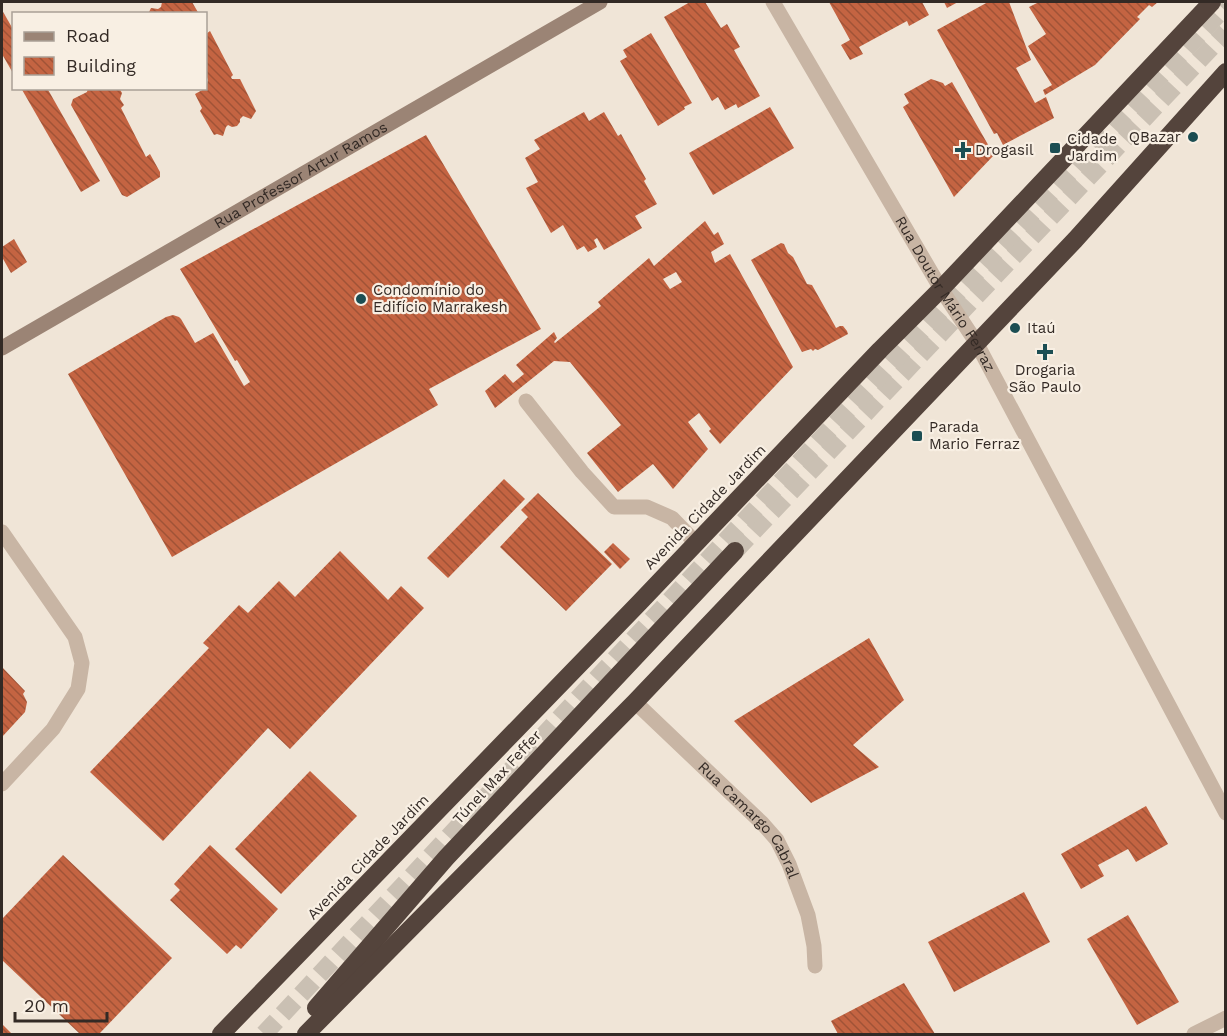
<svg xmlns="http://www.w3.org/2000/svg" width="1227" height="1036" font-family="'Work Sans',sans-serif">
	<style>
		.building { fill: url(#building-back-hatch); fill-rule: evenodd }
		.lines { fill: none; stroke-linecap: round; stroke-linejoin: round }
		.highway-tunnel { stroke: #cac0b3; stroke-width: 18; stroke-dasharray: 18 9; stroke-linecap: butt }
		.lane { stroke: #c8b5a4; stroke-width: 15 }
		.street { stroke: #c8b5a4; stroke-width: 15 }
		.secondary { stroke: #9b8475; stroke-width: 15 }
		.highway { stroke: #54443c; stroke-width: 18 }
		.poi-dot { fill: #1c4e53; stroke: #f8efe3; stroke-width: 2 }
		.labels { text-anchor: middle; stroke-width: 4.5; stroke-linejoin: round; paint-order: stroke }
		.poi-label { font-size: 15px; fill: #332a25; stroke: #f8efe3; text-anchor: start }
		.street-label { font-size: 15px; fill: #332a25; stroke: #f8efe3 }
	</style>
	<defs>
		<pattern id="building-back-hatch" width="6" height="6" patternUnits="userSpaceOnUse" patternTransform="scale(1.5)"><rect width="6" height="6" fill="#c46442"/><path d="M-1 5l2 2M0 0l6 6M5-1l2 2" fill="none" stroke="#a05337"/></pattern>
	</defs>
	<rect width="100%" height="100%" fill="#f0e5d7"/>
	<g class="building">
		<polygon points="162,2 192,2 199,14 148,14 151,8 158,9 161,7"/>
		<polygon points="690,2 705,2 721,28 727,24 740,47 734,50 760,96 738,108 736,104 725,110 718,97 712,101 664,17"/>
		<polygon points="829,2 922,2 929,15 909,26 907,21 859,47 863,54 850,60 841,45 850,40"/>
		<polygon points="944,2 958,2 947,8"/>
		<polygon points="988,2 1009,2 1031,60 1016,68 1035,103 1046,97 1054,118 1003,145 997,133 994,134 937,30"/>
		<polygon points="1039,2 1158,2 1152,7 1149,5 1137,17 1140,19 1095,65 1045,95 1043,90 1052,85 1028,46 1046,34 1029,7"/>
		<polygon points="2,10 14,31 14,75 2,54"/>
		<polygon points="210,31 233,75 231,77 232,79 240,79 256,111 251,119 243,116 240,119 240,122 237,126 232,127 228,125 226,127 223,136 217,134 214,135 200,111 202,108 195,94 206,88 208,80 206,74 206,34"/>
		<polygon points="651,33 692,103 684,107 685,109 658,126 620,61 627,57 623,50"/>
		<polygon points="931,79 943,83 945,86 952,82 994,155 954,197 903,107 909,103 904,94"/>
		<polygon points="21,88 47,88 100,181 81,192"/>
		<polygon points="88,88 119,88 122,93 120,99 124,105 121,108 146,157 150,154 160,172 160,177 127,197 122,195 71,105 73,99 87,92"/>
		<polygon points="770,107 794,148 713,195 689,153"/>
		<polygon points="584,112 589,121 604,112 618,136 621,134 646,179 644,181 657,204 635,216 642,228 604,250 597,238 594,240 597,247 588,252 584,246 577,250 563,225 551,233 526,188 538,182 525,158 540,149 534,140"/>
		<polygon points="426,135 541,329 429,389 438,405 172,557 68,374 166,317 173,315 179,317 181,319 195,343 213,333 244,386 250,382 237,360 235,361 180,269"/>
		<path d="M705,221L714,235L718,232L724,244L711,252L715,263L730,254L793,367L720,444L709,431L711,429L699,413L688,422L708,449L673,489L653,464L618,492L587,453L621,425L570,362L554,361L495,408L485,391L505,374L513,383L524,374L516,365L554,332L557,338L554,342L555,343L601,306L598,302L649,258L654,266ZM676,272L682,282L670,289L663,279Z"/>
		<polygon points="14,239 27,262 11,273 2,257 2,247"/>
		<polygon points="781,243 784,244 788,253 793,257 807,284 812,285 835,326 836,328 840,326 843,326 847,331 848,334 818,350 815,349 813,351 811,349 802,352 751,260"/>
		<polygon points="504,479 525,499 448,578 427,558"/>
		<polygon points="538,493 612,564 566,611 500,547 528,517 521,510"/>
		<polygon points="613,543 630,559 620,569 604,552"/>
		<polygon points="340,551 388,600 401,586 424,608 290,749 268,728 163,841 90,772 209,648 203,643 239,605 248,613 279,581 295,597"/>
		<polygon points="869,638 904,700 853,745 879,767 811,803 734,721"/>
		<polygon points="2,667 25,691 23,694 27,702 25,712 2,737"/>
		<polygon points="310,771 357,816 281,894 235,849"/>
		<polygon points="1146,806 1168,844 1136,862 1128,849 1098,865 1104,876 1081,889 1061,854"/>
		<polygon points="210,845 278,909 241,949 236,945 227,954 170,900 180,890 174,884"/>
		<polygon points="63,855 172,958 99,1034 80,1034 2,960 2,919"/>
		<polygon points="1024,892 1050,942 954,992 928,942"/>
		<polygon points="1128,915 1179,1002 1137,1025 1087,939"/>
		<polygon points="904,983 935,1034 838,1034 831,1021"/>
		<polygon points="2,1024 12,1034 2,1034"/>
	</g>
	<g class="lines">
		<g class="highway-tunnel">
			<polyline points="735,551 1226,32"/>
			<polyline points="264,1034 1226,6"/>
		</g>
		<polyline class="lane" points="526,401 582,472 614,507 647,507 672,518 696,543"/>
		<g class="street">
			<path id="s1" d="M773,2L941,289L976,342L1226,813"/>
			<polyline points="2,532 75,637 82,663 78,689 53,729 2,784"/>
			<path id="s2" d="M635,702L762,823L777,840L789,864L808,915L814,946L815,966"/>
			<polyline points="1194,1034 1226,1018"/>
		</g>
		<path class="secondary" id="s3" d="M2,348L600,2"/>
		<g class="highway">
			<polyline points="316,1008 446,858 735,551"/>
			<polyline points="221,1034 640,602 880,350 941,289 1212,2"/>
			<polyline points="306,1034 635,702 1075,240 1226,72"/>
		</g>
	</g>
	<g class="poi-dot">
		<circle cx="1193" cy="137" r="6"/>
		<rect x="1049" y="142" width="12" height="12" rx="3"/>
		<path d="M960 141h6v6h6v6h-6v6h-6v-6h-6v-6h6z"/>
		<circle cx="361" cy="299" r="6"/>
		<circle cx="1015" cy="328" r="6"/>
		<path d="M1042 343h6v6h6v6h-6v6h-6v-6h-6v-6h6z"/>
		<rect x="911" y="430" width="12" height="12" rx="3"/>
	</g>
	<g class="labels">
		<g class="poi-label">
			<text x="1181" y="142" text-anchor="end">QBazar</text>
			<text x="1067" y="144">Cidade<tspan x="1067" dy="17">Jardim</tspan></text>
			<text x="975" y="155">Drogasil</text>
			<text x="373" y="295">Condomínio do<tspan x="373" dy="17">Edifício Marrakesh</tspan></text>
			<text x="1027" y="333">Itaú</text>
			<text x="1045" y="375" text-anchor="middle">Drogaria<tspan x="1045" dy="17">São Paulo</tspan></text>
			<text x="929" y="432">Parada<tspan x="929" dy="17">Mario Ferraz</tspan></text>
		</g>
		<g class="street-label">
			<text dy="5" stroke="none"><textPath href="#s3" startOffset="345">Rua Professor Artur Ramos</textPath></text>
			<text dy="5" stroke="none"><textPath href="#s1" startOffset="339">Rua Doutor Mário Ferraz</textPath></text>
			<text transform="translate(705 507) rotate(-46)" y="5">Avenida Cidade Jardim</text>
			<text transform="translate(497 777) rotate(-47)" y="5">Túnel Max Feffer</text>
			<text dy="5" stroke="none"><textPath href="#s2" startOffset="165">Rua Camargo Cabral</textPath></text>
			<text transform="translate(368 857) rotate(-46)" y="5">Avenida Cidade Jardim</text>
		</g>
	</g>
	<rect width="1227" height="1036" fill="none" stroke="#332a25" stroke-width="6"/>
	<rect x="12" y="12" width="195" height="78" fill="#f8efe3" stroke="#a9a097" stroke-width="1.5"/>
	<rect x="24" y="32" width="30" height="9" fill="#9b8475" stroke="#a9a097" stroke-width="1.5"/>
	<text x="66" y="42" font-size="18" fill="#332a25">Road</text>
	<rect x="24" y="57" width="30" height="18" fill="url(#building-back-hatch)" stroke="#a9a097" stroke-width="1.5"/>
	<text x="66" y="72" font-size="18" fill="#332a25">Building</text>
	<path d="M15 1012v9h92v-9" fill="none" stroke="#332a25" stroke-width="3"/>
	<text x="24" y="1012" font-size="18" fill="#332a25" stroke="#f8efe3" stroke-width="4.5" paint-order="stroke">20 m</text>
</svg>
